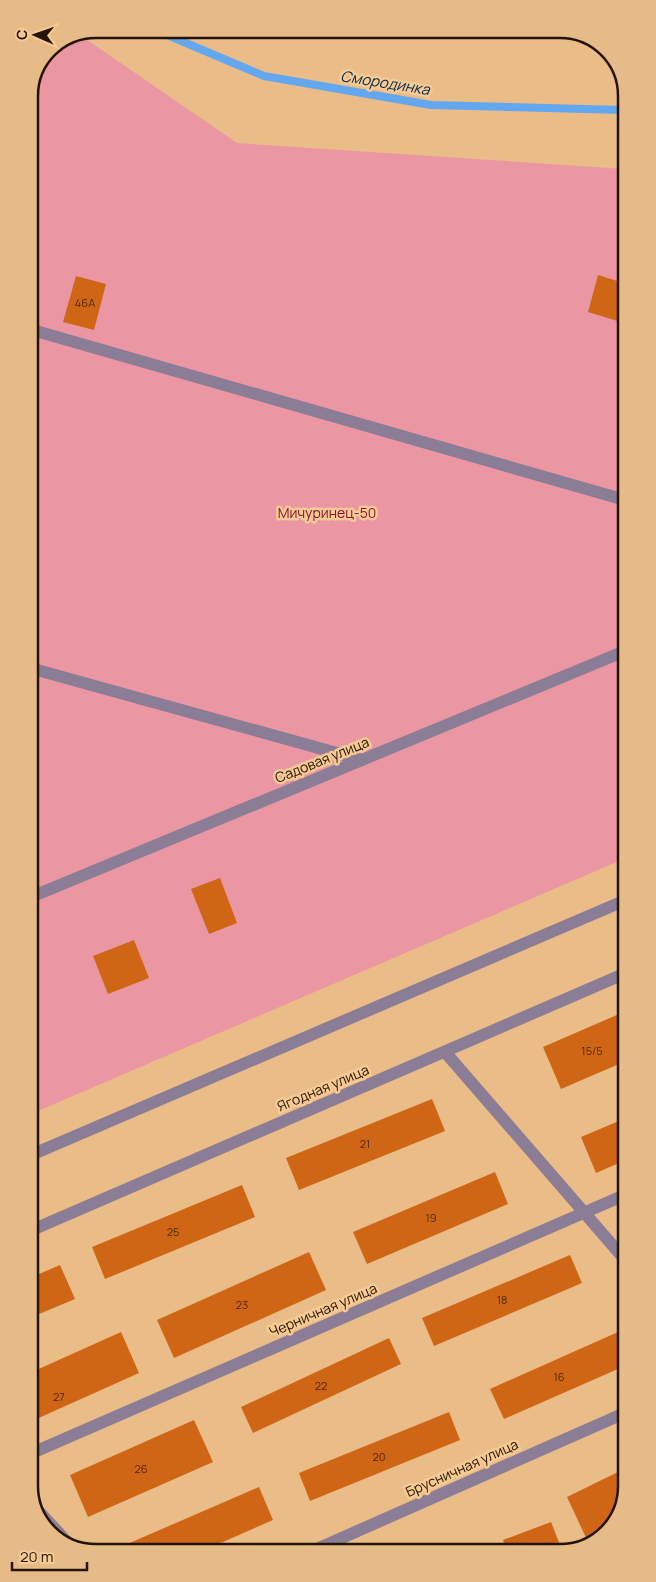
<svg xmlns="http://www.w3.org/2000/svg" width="656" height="1582" font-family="Manrope,sans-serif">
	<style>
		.green { fill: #eb97a3 }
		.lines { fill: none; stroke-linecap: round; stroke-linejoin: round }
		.stream { stroke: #63a7ee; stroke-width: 8 }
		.building { fill: #cf6615 }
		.lane { stroke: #8b7d95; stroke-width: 12 }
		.street { stroke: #8b7d95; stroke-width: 12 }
		.labels { text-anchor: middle; stroke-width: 5; stroke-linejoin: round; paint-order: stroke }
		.number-label { font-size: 11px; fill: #502806 }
		.park-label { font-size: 14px; fill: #871336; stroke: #f7c993 }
		.street-label { font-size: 14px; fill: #251401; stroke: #f7c993 }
		.water-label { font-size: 15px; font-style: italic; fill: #042a4c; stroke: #f7c993 }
		.rim { fill: none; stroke: #251401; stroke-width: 2.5 }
	</style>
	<rect width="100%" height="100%" fill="#eabc87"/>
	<polygon class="green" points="80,35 237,143 624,169 626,858 31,1114 29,92 49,48"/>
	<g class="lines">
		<polyline class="stream" points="153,29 264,76 431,105 624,110"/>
	</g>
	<g class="building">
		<polygon points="598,275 624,283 624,323 588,312"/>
		<polygon points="76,276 106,284 94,330 63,322"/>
		<polygon points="220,878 237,923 209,934 191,889"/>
		<polygon points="134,940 149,978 108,994 93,956"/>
		<polygon points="626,1011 626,1061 561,1089 543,1047"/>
		<polygon points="432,1099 445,1131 299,1190 286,1158"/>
		<polygon points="626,1118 626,1160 596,1173 581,1137"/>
		<polygon points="495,1172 508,1204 367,1264 353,1232"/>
		<polygon points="242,1185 255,1217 105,1279 92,1247"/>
		<polygon points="309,1252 326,1290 174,1358 157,1320"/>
		<polygon points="570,1255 582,1283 434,1346 422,1318"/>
		<polygon points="60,1265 75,1299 32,1317 32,1277"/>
		<polygon points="627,1328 627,1365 504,1419 490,1389"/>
		<polygon points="121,1332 139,1373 32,1421 32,1372"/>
		<polygon points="389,1338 401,1364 253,1433 241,1407"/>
		<polygon points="449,1412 460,1440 310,1501 299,1473"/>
		<polygon points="194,1420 213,1462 88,1517 70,1475"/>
		<polygon points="620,1471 627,1487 614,1527 589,1544 567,1497"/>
		<polygon points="259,1487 273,1520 200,1552 129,1553 125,1545"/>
		<polygon points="551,1522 562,1550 506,1550 503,1540"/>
	</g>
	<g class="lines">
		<g class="lane">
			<polyline points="29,329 625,500"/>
			<polyline points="30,668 362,760"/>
			<polyline points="31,897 625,651"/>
			<polyline points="31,1155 626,900"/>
		</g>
		<g class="street">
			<polyline points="445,1052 627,1262"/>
			<polyline points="32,1230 626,973"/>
			<polyline points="32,1453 627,1194"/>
			<polyline points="32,1504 70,1545"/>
			<polyline points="310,1552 627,1412"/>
		</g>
	</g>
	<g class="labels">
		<g class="number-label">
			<text x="85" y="307">46А</text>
			<text x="592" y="1055">15/5</text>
			<text x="365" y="1148">21</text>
			<text x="431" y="1222">19</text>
			<text x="173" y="1236">25</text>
			<text x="502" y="1304">18</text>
			<text x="242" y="1309">23</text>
			<text x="559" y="1381">16</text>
			<text x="321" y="1390">22</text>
			<text x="59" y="1401">27</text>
			<text x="379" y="1461">20</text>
			<text x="141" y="1473">26</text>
		</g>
		<g class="park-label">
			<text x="327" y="518">Мичуринец-50</text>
		</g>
		<g class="street-label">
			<text transform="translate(322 760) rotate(-22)" y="5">Садовая улица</text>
			<text transform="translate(323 1088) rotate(-23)" y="5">Ягодная улица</text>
			<text transform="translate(323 1310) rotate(-23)" y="5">Черничная улица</text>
			<text transform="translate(462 1468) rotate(-24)" y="5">Брусничная улица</text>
		</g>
		<g class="water-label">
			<text transform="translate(385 83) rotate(9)" y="5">Смородинка</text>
		</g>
	</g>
	<path d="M0 0H656V1582H0ZM96 38H560A58 58 0 0 1 618 96V1486A58 58 0 0 1 560 1544H96A58 58 0 0 1 38 1486V96A58 58 0 0 1 96 38Z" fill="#e6bb87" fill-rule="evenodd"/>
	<path class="rim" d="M96 38H560A58 58 0 0 1 618 96V1486A58 58 0 0 1 560 1544H96A58 58 0 0 1 38 1486V96A58 58 0 0 1 96 38Z"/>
	<g transform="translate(35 35) rotate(272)" stroke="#f7c993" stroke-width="4" paint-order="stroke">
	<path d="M0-4L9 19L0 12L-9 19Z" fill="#251401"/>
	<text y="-8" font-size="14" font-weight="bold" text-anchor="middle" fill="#251401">С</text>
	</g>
	<path d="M12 1562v8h75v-8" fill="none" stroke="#251401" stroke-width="2.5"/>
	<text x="20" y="1562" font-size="15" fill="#251401" stroke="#f7c993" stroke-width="4" paint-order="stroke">20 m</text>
</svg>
